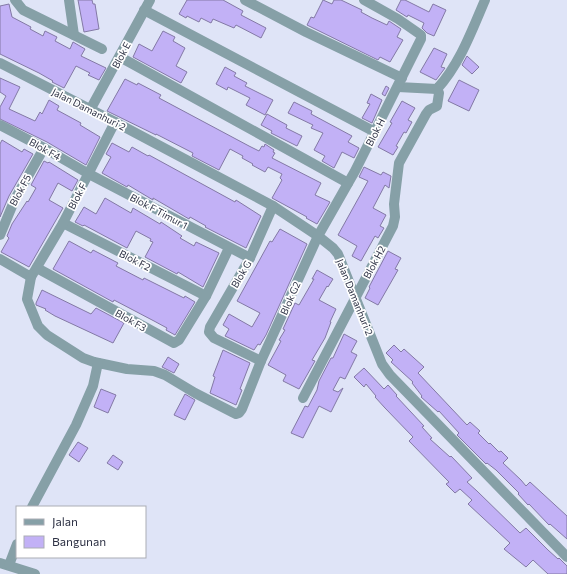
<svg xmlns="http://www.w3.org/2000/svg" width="567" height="574" font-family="Commissioner,sans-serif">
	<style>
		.building { fill: #c2b1f6; stroke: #8379a5 }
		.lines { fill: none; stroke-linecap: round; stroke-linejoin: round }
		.minor { stroke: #86a0a7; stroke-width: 10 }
		.labels { text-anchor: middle; stroke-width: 3.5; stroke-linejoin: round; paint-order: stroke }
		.street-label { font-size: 10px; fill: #2e3245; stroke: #fff }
	</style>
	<rect width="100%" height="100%" fill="#dfe4f7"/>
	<g class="building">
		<polygon points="78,0 92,0 93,4 95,4 99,29 84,32"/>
		<polygon points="187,0 223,0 243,11 241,15 266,28 261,38 236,25 234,28 213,19 211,23 201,18 199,22 187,16 186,18 179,14"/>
		<polygon points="323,0 332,4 334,0 341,0 362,10 361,12 372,18 387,25 389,21 401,29 397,37 403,40 390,62 380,57 378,60 307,25 311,17 314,18"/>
		<polygon points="401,0 405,0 429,12 433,4 446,10 434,36 427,33 422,28 424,23 408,15 407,17 396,10"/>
		<polygon points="9,4 12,17 31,27 30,29 43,36 45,31 57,37 55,41 70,49 73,42 85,49 81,56 106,68 99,80 88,75 90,73 76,66 64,88 52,82 53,81 39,73 0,54 0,6"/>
		<polygon points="163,31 175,37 173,41 185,48 176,66 187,72 181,83 133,57 139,44 152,51"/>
		<polygon points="434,48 447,54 441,67 445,68 436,80 420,72"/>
		<polygon points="467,56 479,67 472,74 462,65"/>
		<polygon points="225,67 236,73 234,76 247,83 245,86 273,100 265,115 246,105 250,98 228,87 227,90 216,84"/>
		<polygon points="0,78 20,87 9,109 35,121 40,112 42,114 49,100 59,106 57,110 81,123 80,125 100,137 86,165 47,142 0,119 0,107 6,96 0,92"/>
		<polygon points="125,79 137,85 138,83 161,95 159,98 249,146 259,151 262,146 264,147 265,144 274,150 273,152 275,153 272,158 321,183 315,195 330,202 317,224 306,218 307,217 272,198 282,180 280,178 282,174 268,167 265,172 252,165 253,164 242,158 243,156 230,149 219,170 192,156 193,153 156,134 156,135 107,111"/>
		<polygon points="459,80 479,90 469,111 448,101"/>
		<polygon points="386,86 389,88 385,96 382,94"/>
		<polygon points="371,94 382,100 372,123 362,118 370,104 367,103"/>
		<polygon points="402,101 415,108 408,120 412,122 406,133 404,132 396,146 398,147 393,155 378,147 392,123 390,122"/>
		<polygon points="294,102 312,111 311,114 352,136 348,142 359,148 354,158 342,152 334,168 322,161 325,156 314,150 323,133 311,128 313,125 288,113"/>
		<polygon points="267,114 287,125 286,128 302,136 297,146 271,133 272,131 261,125"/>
		<polygon points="2,140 22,152 24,149 33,154 9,196 0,217 0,144"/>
		<polygon points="112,143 129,152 132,147 148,156 149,155 235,202 236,200 261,216 246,248 205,227 206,226 190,217 189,219 153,198 153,200 128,185 127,187 102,173 111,157 106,154"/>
		<polygon points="44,161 48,163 49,162 78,180 72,191 58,183 49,200 63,208 29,267 1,252 9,238 7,236 12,224 27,201 28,202 36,188 31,185"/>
		<polygon points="364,167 381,175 383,172 391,176 389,188 385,185 373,208 386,215 380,226 384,228 378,238 375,236 361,261 352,256 357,246 338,235 368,181 359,177"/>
		<polygon points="105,198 131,213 133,208 160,224 161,222 182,236 180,238 194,246 196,242 219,253 203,287 178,272 177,274 145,257 153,242 150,241 151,239 136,231 127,248 84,225 83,226 75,222 84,207 96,214"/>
		<polygon points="280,229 307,244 266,335 260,345 258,344 254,350 225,336 229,329 223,325 229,314 252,327 260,313 237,301 270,241 272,242"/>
		<polygon points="69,241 91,253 93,250 118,263 116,266 143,280 144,278 184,298 185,296 195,302 175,335 166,330 167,328 154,321 114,300 113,302 53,269"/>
		<polygon points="388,251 401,258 395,269 398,270 378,305 365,298 370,288 369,287"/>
		<polygon points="317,270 333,279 328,287 327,286 319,300 336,309 330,322 331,322 325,338 312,360 315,361 299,389 283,381 286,375 268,365 281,341 279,340 285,330 283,329 295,303 299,305 314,279 312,279"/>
		<polygon points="42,290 91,314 96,308 124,323 113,343 55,316 45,310 46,309 36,305 36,303"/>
		<polygon points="344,334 357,341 351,352 357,355 345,379 340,377 333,390 338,392 343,388 331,412 319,406 303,438 291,433 305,406 308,407 317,390 319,381 331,358 333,358"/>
		<polygon points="394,345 401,352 404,349 424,367 418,373 467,425 470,422 480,431 478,433 489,444 490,443 499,452 501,451 508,458 503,463 521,480 526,486 530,482 567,516 567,539 550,524 549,525 529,504 528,505 518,494 519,493 496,470 487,463 486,464 457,435 459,433 439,411 438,412 421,397 422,396 412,383 413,382 391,362 393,360 386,353"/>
		<polygon points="223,350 250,363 240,389 242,390 236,405 210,393 215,377 213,376"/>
		<polygon points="168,357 179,364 174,373 162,367"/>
		<polygon points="364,368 384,389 388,385 397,395 396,396 424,426 422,427 432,438 430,439 450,457 451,456 472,478 467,482 477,491 520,533 526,528 548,550 558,559 559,558 567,566 567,574 548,574 533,560 526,567 504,549 510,543 468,504 472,500 460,489 455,493 446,484 449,482 409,441 413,437 385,408 375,397 376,396 366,384 364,387 354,377"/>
		<polygon points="101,389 116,395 108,413 94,407"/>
		<polygon points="185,394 195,400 185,420 174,415"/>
		<polygon points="78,442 88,448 79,462 69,455"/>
		<polygon points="113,455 123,462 118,470 107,463"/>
	</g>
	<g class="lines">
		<g class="minor">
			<polyline points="15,0 23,10 102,49"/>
			<polyline points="69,0 74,35"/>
			<polyline points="245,0 306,32 402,78"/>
			<polyline points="144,10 375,132"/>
			<polyline points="120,57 348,183"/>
			<polyline points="0,63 115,122 273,206 318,236 333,248 338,254 382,364 390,375 567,557"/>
			<path d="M398,87L437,89C460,64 472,30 485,0"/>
			<polyline points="90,110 150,0"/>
			<polyline points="0,125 44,148 89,174 250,258"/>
			<polyline points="63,223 206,296"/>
			<polyline points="0,235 15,199 44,148"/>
			<polyline points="0,259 31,277 63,223 115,122"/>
			<polyline points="37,268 174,343 179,340 206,296 229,248"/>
			<polyline points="31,277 27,299 38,326 47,335 83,358 94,362 127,369 154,371 165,375 195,393 232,412 236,414 239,413 242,409 261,361 318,236 355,171 421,39 421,35 398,19 364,0"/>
			<polyline points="261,361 214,338 209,332 210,327 250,258 273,206"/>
			<polyline points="303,398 393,226 395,217 394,204 399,163 426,114 429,110 437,106 439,93 437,89"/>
			<polyline points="32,507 76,425 93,386 98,363"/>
			<polyline points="0,563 35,574"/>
			<polyline points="9,565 17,544"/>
		</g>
	</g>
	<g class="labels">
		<g class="street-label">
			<text transform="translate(121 55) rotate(-62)" y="4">Blok E</text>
			<text transform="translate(89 109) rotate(27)" y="4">Jalan Damanhuri 2</text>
			<text transform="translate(375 132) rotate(-63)" y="4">Blok H</text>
			<text transform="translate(45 149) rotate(29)" y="4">Blok F4</text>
			<text transform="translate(20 190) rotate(-62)" y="4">Blok F5</text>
			<text transform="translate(77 196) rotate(-62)" y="4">Blok F</text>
			<text transform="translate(159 211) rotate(28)" y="4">Blok F Timur 1</text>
			<text transform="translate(135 260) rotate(27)" y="4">Blok F2</text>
			<text transform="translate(374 262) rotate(-62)" y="4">Blok H2</text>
			<text transform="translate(241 274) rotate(-60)" y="4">Blok G</text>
			<text transform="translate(355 297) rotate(68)" y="4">Jalan Damanhuri 2</text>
			<text transform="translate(290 298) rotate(-66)" y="4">Blok G2</text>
			<text transform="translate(131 320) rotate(29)" y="4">Blok F3</text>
		</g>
	</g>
	<rect x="16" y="506" width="130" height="52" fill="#ffffff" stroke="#abadb5"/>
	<rect x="24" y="519" width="20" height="6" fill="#86a0a7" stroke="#abadb5"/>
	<text x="52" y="526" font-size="12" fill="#2e3245">Jalan</text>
	<rect x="24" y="536" width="20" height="12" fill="#c2b1f6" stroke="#abadb5"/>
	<text x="52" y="546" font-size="12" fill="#2e3245">Bangunan</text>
</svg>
